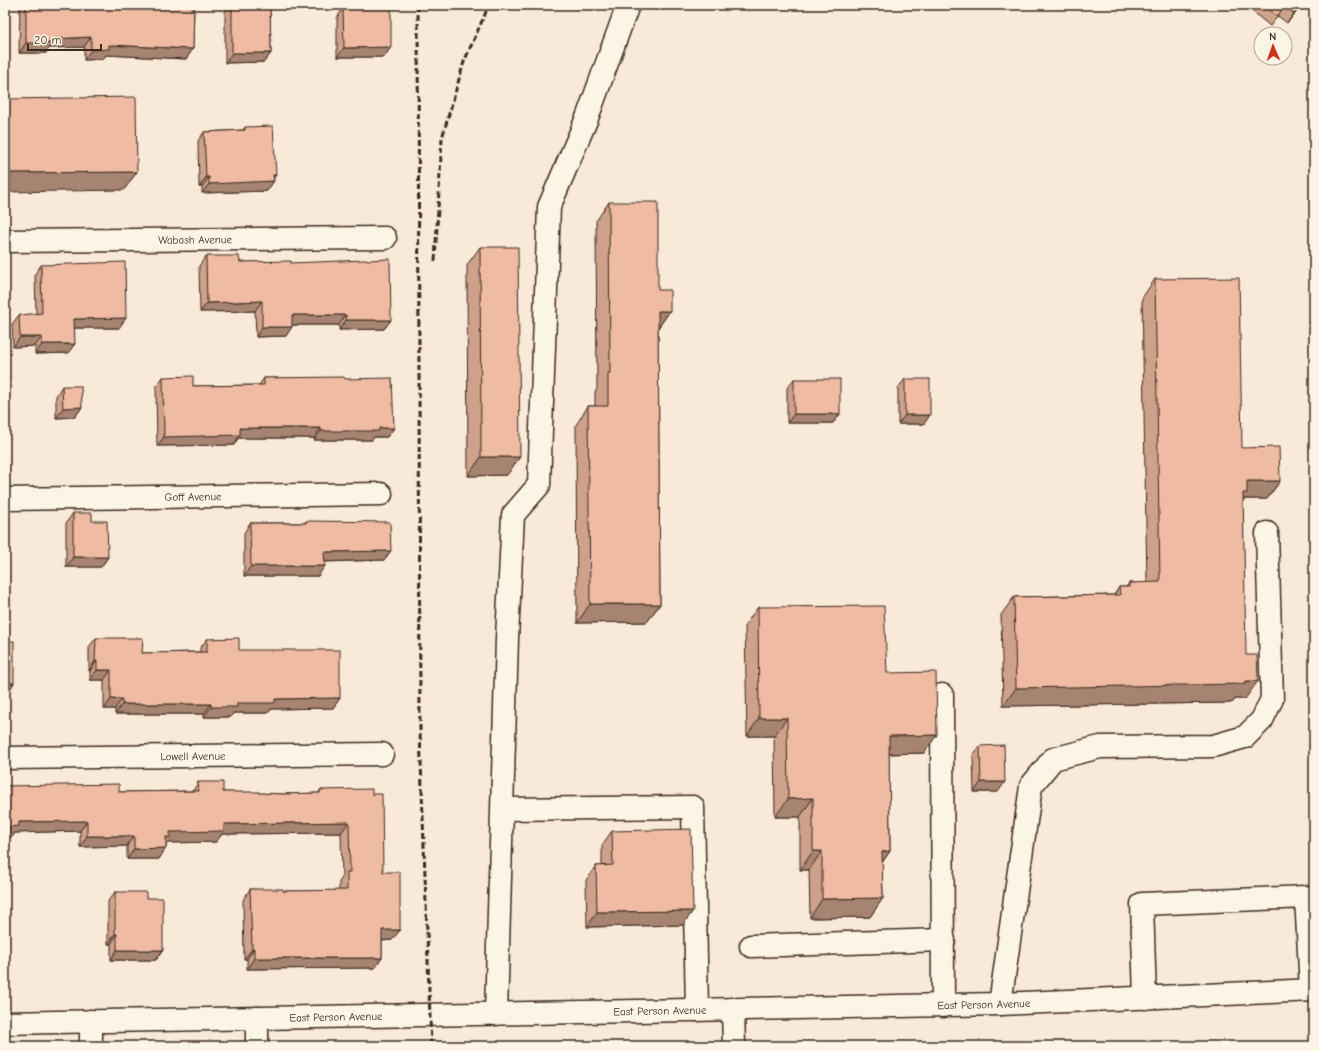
<svg xmlns="http://www.w3.org/2000/svg" width="1319" height="1051" font-family="'Comic Neue',sans-serif">
	<style>
		.lines { fill: none; stroke-linecap: round; stroke-linejoin: round }
		.minor-casing { stroke: #3b2a1e; stroke-width: 25 }
		.major-casing { stroke: #3b2a1e; stroke-width: 25 }
		.minor { stroke: #fcf5e5; stroke-width: 22 }
		.major { stroke: #fcf5e5; stroke-width: 22 }
		.rail { stroke: #3b2a1e; stroke-width: 3; stroke-dasharray: 6 3; stroke-linecap: butt }
		.wall { fill: #cea18b; stroke: #3b2a1e }
		.shaded-wall { fill: #a78371; stroke: #3b2a1e }
		.building { fill: #efbba2; stroke: #3b2a1e }
		.labels { text-anchor: middle; stroke-width: 3; stroke-linejoin: round; paint-order: stroke }
		.street-label { font-size: 11px; fill: #3b2a1e; stroke: #fcf5e5 }
	</style>
	<rect width="100%" height="100%" fill="#f9e9d8"/>
	<filter id="ink" filterUnits="userSpaceOnUse"><feTurbulence type="fractalNoise" baseFrequency=".025" numOctaves="2"/><feDisplacementMap in="SourceGraphic" scale="8" xChannelSelector="R" yChannelSelector="G"/><feConvolveMatrix kernelMatrix="1 2 1 2 8 2 1 2 1" color-interpolation-filters="sRGB"/></filter>
	<g filter="url(#ink)">
		<g class="lines">
			<g class="minor-casing">
				<g id="minor">
					<path id="s1" d="M5,241L385,238"/>
					<path id="s2" d="M5,499L381,494"/>
					<polyline points="942,695 943,1006"/>
					<path id="s3" d="M5,758L382,754"/>
					<polyline points="503,809 693,807 697,1010"/>
					<polyline points="751,946 944,940"/>
					<polyline points="1145,998 1142,904 1306,897 1311,990"/>
					<polyline points="1000,1004 1031,786 1053,759 1100,747 1213,746 1245,737 1262,720 1272,699 1267,533"/>
					<polyline points="733,1009 734,1046"/>
					<polyline points="496,1014 507,639 513,515 539,485 549,207 587,118 628,5"/>
					<polyline points="91,1046 91,1021"/>
					<polyline points="257,1046 257,1018"/>
				</g>
			</g>
			<g class="major-casing">
				<g id="major">
					<path id="s4" d="M5,1023L1000,1004L1314,990"/>
				</g>
			</g>
			<use href="#minor" class="minor"/>
			<use href="#major" class="major"/>
			<g class="rail">
				<polyline points="418,5 420,732 431,1046"/>
				<polyline points="435,261 442,138 464,62 489,5"/>
			</g>
		</g>
		<g class="wall">
			<polygon points="20,5 194,5 193,49 186,59 106,55 103,59 84,60 84,47 49,48 46,53 19,53"/>
			<polygon points="230,5 270,5 271,53 264,62 225,63 225,12"/>
			<polygon points="1258,5 1302,5 1287,23 1278,16 1270,26 1253,12"/>
			<polygon points="343,8 391,47 384,57 337,57 337,18"/>
			<polygon points="245,127 274,178 267,191 202,193 202,187 199,187 198,141 204,132 243,130"/>
			<polygon points="609,202 670,311 658,328 660,604 647,622 577,623 576,425 588,406 595,406 595,392 597,389 596,221"/>
			<polygon points="480,247 507,475 468,476 467,265"/>
			<polygon points="206,256 240,262 291,263 391,320 384,329 339,330 339,325 292,325 286,336 256,337 255,311 200,312 199,266"/>
			<polygon points="41,265 119,328 74,328 68,353 35,354 35,346 13,347 12,324 19,315 36,314 35,274"/>
			<polygon points="1155,279 1242,448 1280,481 1267,499 1243,499 1245,699 1235,699 1233,702 1230,703 1003,706 1001,615 1014,597 1114,595 1119,587 1126,587 1129,583 1147,583 1142,298"/>
			<polygon points="163,377 193,386 259,385 264,378 345,379 394,428 387,437 374,437 372,440 314,440 314,438 238,438 234,445 157,446 156,387"/>
			<polygon points="794,379 840,414 833,423 787,423 787,388"/>
			<polygon points="905,379 924,424 898,424 898,388"/>
			<polygon points="62,386 82,407 75,417 56,418 56,396"/>
			<polygon points="73,513 92,521 108,557 101,567 66,567 66,523"/>
			<polygon points="306,521 384,560 325,562 318,576 244,576 244,533 250,523 305,523"/>
			<polygon points="758,607 887,673 924,753 889,754 890,851 882,863 883,898 870,917 810,918 809,870 800,870 800,817 775,817 774,736 747,736 745,625"/>
			<polygon points="96,638 142,653 200,652 200,648 207,639 239,650 340,698 333,708 271,709 268,713 233,713 231,717 204,717 204,714 115,714 115,709 104,709 104,680 90,680 90,671 89,671 89,647"/>
			<polygon points="980,746 998,792 974,792 973,755"/>
			<polygon points="198,782 223,792 283,794 319,793 320,790 372,794 383,872 400,930 392,940 382,941 382,958 375,968 247,969 247,959 244,959 243,900 250,889 283,891 339,891 339,882 342,878 341,833 222,834 216,842 166,843 166,848 159,859 127,859 127,846 80,847 80,831 15,833 12,837 5,786 119,792 193,791"/>
			<polygon points="612,831 683,925 587,927 586,880 596,866 602,866 602,845"/>
			<polygon points="115,892 146,898 163,950 156,960 111,960 111,944 108,944 108,901"/>
		</g>
		<g class="shaded-wall">
			<polygon points="1301,5 1302,5 1287,23"/>
			<polygon points="91,37 84,47 49,48 46,53 19,53 26,43 53,39"/>
			<polygon points="109,45 193,49 186,59 106,55 103,59 84,60 91,50"/>
			<polygon points="391,47 384,57 337,57 344,48"/>
			<polygon points="232,53 271,53 264,62 225,63"/>
			<polygon points="137,172 124,190 5,192 5,173"/>
			<polygon points="276,175 271,182 274,181 267,191 202,193 209,184"/>
			<polygon points="206,177 209,177 202,187 199,187"/>
			<polygon points="262,301 255,311 200,312 207,303"/>
			<polygon points="658,311 670,311 657,329"/>
			<polygon points="292,315 346,315 339,325 286,325"/>
			<polygon points="126,318 119,328 67,328 74,319"/>
			<polygon points="346,320 391,320 384,329 339,330"/>
			<polygon points="262,327 292,327 286,336 256,337"/>
			<polygon points="20,337 42,337 35,346 13,347"/>
			<polygon points="42,344 75,344 68,353 35,354"/>
			<polygon points="82,407 75,417 56,418 63,408"/>
			<polygon points="794,414 840,414 833,423 787,423"/>
			<polygon points="905,415 930,415 924,424 898,424"/>
			<polygon points="240,428 321,428 314,438 238,438 234,445 157,446 164,437"/>
			<polygon points="379,428 394,428 387,437 374,437 372,440 314,440 321,431"/>
			<polygon points="481,457 520,457 507,475 468,476"/>
			<polygon points="1247,481 1280,481 1267,499 1242,499 1234,511"/>
			<polygon points="391,551 384,560 318,562 324,552"/>
			<polygon points="73,557 108,557 101,567 66,567"/>
			<polygon points="251,566 325,566 318,576 244,576"/>
			<polygon points="590,604 660,604 647,622 577,623"/>
			<polygon points="95,661 97,661 90,671 89,671"/>
			<polygon points="97,670 111,670 104,680 90,680"/>
			<polygon points="1258,681 1245,699 1235,699 1233,702 1230,703 1003,706 1016,688"/>
			<polygon points="5,683 14,683 8,693 5,693"/>
			<polygon points="340,698 333,708 271,709 268,713 233,713 231,717 204,717 211,707 237,703 275,699"/>
			<polygon points="111,699 122,699 115,709 104,709"/>
			<polygon points="122,704 211,704 204,714 115,714"/>
			<polygon points="759,718 787,718 774,736 747,736"/>
			<polygon points="937,735 924,753 876,754 889,736"/>
			<polygon points="981,782 1005,782 998,792 974,792"/>
			<polygon points="813,798 800,817 775,817 788,799"/>
			<polygon points="87,821 80,831 15,833 12,837 5,837 5,827 19,822"/>
			<polygon points="349,822 341,833 222,834 216,842 166,843 163,848 166,837 170,832 224,824"/>
			<polygon points="87,836 134,836 127,846 80,847"/>
			<polygon points="166,848 159,859 127,859 134,849"/>
			<polygon points="813,851 822,851 809,870 800,870"/>
			<polygon points="890,851 877,870 882,852"/>
			<polygon points="883,898 870,917 810,918 822,899"/>
			<polygon points="693,911 683,925 587,927 597,912"/>
			<polygon points="382,930 400,930 392,940 375,941"/>
			<polygon points="115,934 117,934 111,944 108,944"/>
			<polygon points="254,948 247,959 244,959 252,949"/>
			<polygon points="117,950 163,950 156,960 111,960"/>
			<polygon points="254,958 382,958 375,968 247,969"/>
		</g>
		<g class="building">
			<polygon points="26,5 194,5 193,49 109,45 109,49 91,50 91,37 53,39 53,43 26,43"/>
			<polygon points="232,5 270,5 271,53 232,53"/>
			<polygon points="1263,5 1301,5 1294,14 1285,6 1277,16"/>
			<polygon points="391,7 391,47 344,48 343,8"/>
			<polygon points="136,97 137,172 5,173 5,99"/>
			<polygon points="273,126 276,175 273,175 274,181 209,184 209,177 206,177 204,132 245,130 245,127"/>
			<polygon points="609,202 658,202 658,290 670,290 670,311 658,311 660,604 590,604 588,406 608,406 608,373 610,373"/>
			<polygon points="480,247 518,247 520,457 481,457"/>
			<polygon points="206,256 239,256 240,262 291,261 291,263 390,259 391,320 346,320 346,315 292,315 292,327 262,327 262,301 207,303"/>
			<polygon points="125,262 126,318 74,319 75,344 42,344 42,337 20,337 19,315 42,313 41,265"/>
			<polygon points="1239,278 1242,448 1279,447 1280,481 1247,481 1247,493 1243,493 1246,655 1257,655 1258,681 1246,681 1246,684 1243,684 1016,688 1014,597 1120,595 1119,587 1129,587 1129,583 1160,582 1155,279"/>
			<polygon points="193,376 193,386 264,385 264,378 344,377 345,379 392,378 394,428 379,428 379,431 321,431 321,428 240,428 240,435 164,437 163,377"/>
			<rect x="794" y="379" width="46" height="35"/>
			<rect x="905" y="379" width="25" height="36"/>
			<polygon points="62,386 81,386 82,407 63,408"/>
			<polygon points="73,513 92,513 92,521 107,521 108,557 73,557"/>
			<polygon points="306,521 390,522 391,551 324,552 325,566 251,566 250,523 306,523"/>
			<polygon points="884,606 887,673 936,672 937,735 889,736 890,851 882,852 883,898 822,899 822,851 813,851 813,798 788,799 787,718 759,718 758,607"/>
			<polygon points="96,638 143,638 142,653 207,652 207,639 239,638 239,650 340,650 340,698 275,699 275,703 237,703 237,707 211,707 211,704 122,704 122,699 111,699 111,670 97,670 97,661 95,661"/>
			<rect x="5" y="641" width="9" height="42"/>
			<polygon points="1004,745 1005,782 981,782 980,746"/>
			<polygon points="198,782 223,782 223,792 259,792 259,793 283,794 320,793 320,790 372,789 372,794 382,794 383,872 400,872 400,930 382,930 382,958 254,958 254,948 252,949 250,889 283,889 283,891 347,890 347,872 350,872 349,822 224,824 224,831 170,832 170,837 166,837 166,848 134,849 134,836 87,836 87,821 19,822 19,826 5,827 5,786 119,784 119,792 199,791"/>
			<polygon points="691,829 693,911 597,912 596,866 613,865 612,831"/>
			<polygon points="115,892 146,892 146,898 163,898 163,950 117,950 117,934 115,934"/>
			<polygon points="1314,1042 1314,1046 981,1046"/>
		</g>
	</g>
	<g class="labels">
		<g class="street-label">
			<text dy="4" stroke="none"><textPath href="#s1" startOffset="190">Wabash Avenue</textPath></text>
			<text dy="4" stroke="none"><textPath href="#s2" startOffset="188">Goff Avenue</textPath></text>
			<text dy="4" stroke="none"><textPath href="#s3" startOffset="188">Lowell Avenue</textPath></text>
			<text dy="4" stroke="none"><textPath href="#s4" startOffset="979">East Person Avenue</textPath></text>
			<text dy="4" stroke="none"><textPath href="#s4" startOffset="655">East Person Avenue</textPath></text>
			<text dy="4" stroke="none"><textPath href="#s4" startOffset="331">East Person Avenue</textPath></text>
		</g>
	</g>
	<rect width="1319" height="1051" fill="none" stroke="#fcf5e5" stroke-width="20"/>
	<rect x="10" y="10" width="1299" height="1031" fill="none" stroke="#3b2a1e" stroke-width="1.5" filter="url(#ink)"/>
	<g transform="translate(1273 46) rotate(358)"><circle r="19" fill="#fcf5e5" stroke="#afa495"/>
	<path d="M0-3L7 15L0 10L-7 15Z" fill="#c8321e"/>
	<text y="-6" font-size="11" font-weight="bold" text-anchor="middle" fill="#3b2a1e">N</text>
	</g>
	<path d="M28 44v6h73v-6" fill="none" stroke="#3b2a1e" stroke-width="2"/>
	<text x="34" y="44" font-size="12" fill="#3b2a1e" stroke="#fcf5e5" stroke-width="3" paint-order="stroke">20 m</text>
</svg>
